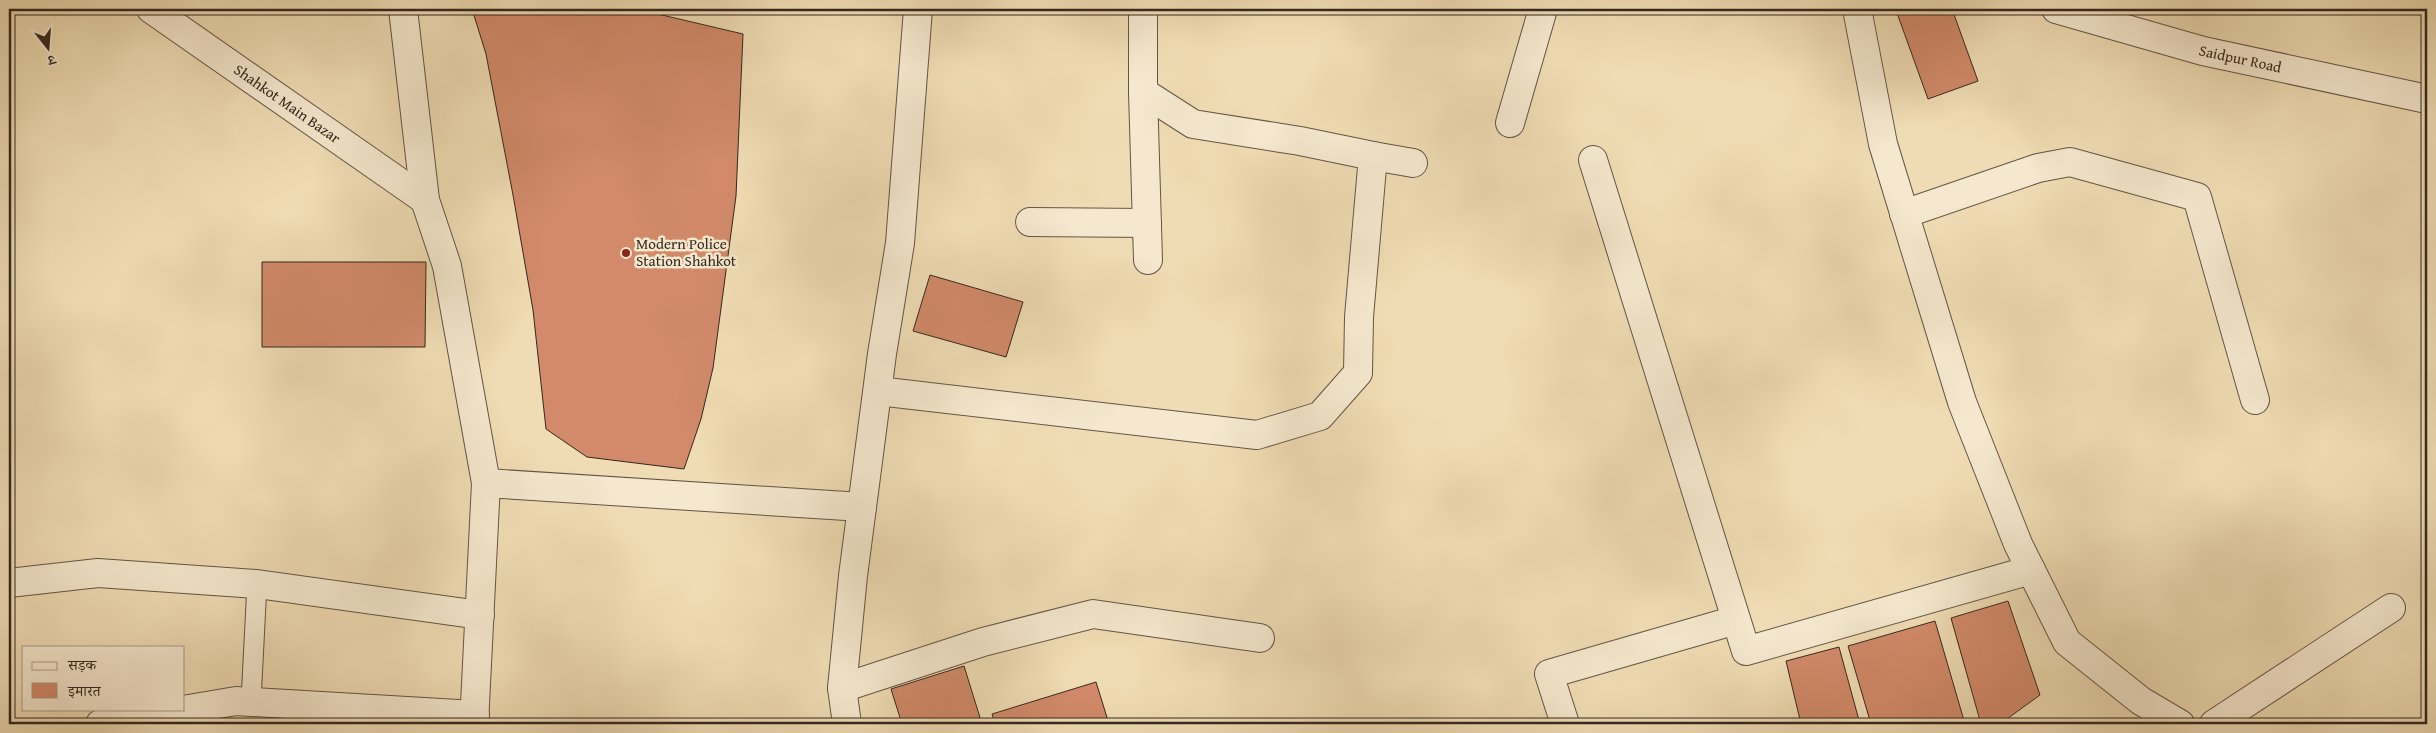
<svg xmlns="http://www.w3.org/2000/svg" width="2436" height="733" font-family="'Gentium Book Plus','Noto Serif Devanagari',serif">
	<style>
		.building { fill: #d28a6a; stroke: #342821 }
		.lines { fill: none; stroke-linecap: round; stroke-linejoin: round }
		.service-casing { stroke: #635546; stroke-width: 21 }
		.minor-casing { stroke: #635546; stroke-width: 30 }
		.tertiary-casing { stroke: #635546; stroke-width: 30 }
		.service { stroke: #f5e8ce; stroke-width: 19 }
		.minor { stroke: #f5e8ce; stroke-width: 28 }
		.tertiary { stroke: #f5e8ce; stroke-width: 28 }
		.poi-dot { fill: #8f2418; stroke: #f5e8ce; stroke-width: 2 }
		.labels { text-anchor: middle; stroke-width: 5; stroke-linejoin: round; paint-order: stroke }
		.street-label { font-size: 15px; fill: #342821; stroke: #f5e8ce }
		.poi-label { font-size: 15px; fill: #342821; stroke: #f5e8ce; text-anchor: start }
	</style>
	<rect width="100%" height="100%" fill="#f0dcb4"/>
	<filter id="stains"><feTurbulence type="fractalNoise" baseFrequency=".004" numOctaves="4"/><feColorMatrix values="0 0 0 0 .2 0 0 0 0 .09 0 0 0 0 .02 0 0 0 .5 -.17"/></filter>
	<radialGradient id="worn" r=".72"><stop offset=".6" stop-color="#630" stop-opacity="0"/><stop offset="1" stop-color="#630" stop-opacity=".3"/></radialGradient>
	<g class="building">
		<polygon points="472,9 622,9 645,11 743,34 736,196 713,368 701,419 684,469 587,457 546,429 533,310 513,195 486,54"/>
		<polygon points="1908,9 1952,9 1978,81 1928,99 1897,13"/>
		<polygon points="262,262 426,262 425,347 262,347"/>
		<polygon points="930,275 1023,302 1006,357 913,331"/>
		<polygon points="2008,601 2040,695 2000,724 1981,724 1951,618"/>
		<polygon points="1935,621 1965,724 1871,724 1848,646"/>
		<polygon points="1839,647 1860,724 1801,724 1786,661"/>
		<polygon points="964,666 982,724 902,724 891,689"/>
		<polygon points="1096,682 1109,724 995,724 992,714"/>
	</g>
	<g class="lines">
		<g class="service-casing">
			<polyline id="service" points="251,701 257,584"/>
		</g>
		<g class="minor-casing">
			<g id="minor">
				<polyline points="1857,9 1883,144 1962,402 2018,544 2067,642 2141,701 2180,724"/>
				<polyline points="1143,92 1148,260"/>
				<polyline points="1510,123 1543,9"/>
				<polyline points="1373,156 1413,163"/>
				<polyline points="1593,160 1746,651 2031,570"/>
				<polyline points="1904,214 2038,168 2070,162 2197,197 2255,400"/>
				<polyline points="1030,222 1147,223"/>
				<polyline points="878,391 1257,435 1320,416 1358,373 1359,317 1373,156 1300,141 1193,124 1143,92 1143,9"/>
				<polyline points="486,483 862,507"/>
				<polyline points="9,583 98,573 257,584 480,615"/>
				<polyline points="842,688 983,642 1093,614 1260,638"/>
				<polyline points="100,724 236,701 475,715"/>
				<polyline points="847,724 842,688 853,576 882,354 900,243 918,9"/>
				<polyline points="1565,724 1549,674 1736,620"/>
				<polyline points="2214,724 2391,608"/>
			</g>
		</g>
		<g class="tertiary-casing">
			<g id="tertiary">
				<path id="s1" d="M151,9L425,200"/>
				<polyline points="403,9 425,200 447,266 486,483 474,724"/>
				<path id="s2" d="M2056,9L2203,51L2427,99"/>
			</g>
		</g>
		<use href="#service" class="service"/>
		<use href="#minor" class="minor"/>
		<use href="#tertiary" class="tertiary"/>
	</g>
	<circle class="poi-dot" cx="626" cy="253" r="5"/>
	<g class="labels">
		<g class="street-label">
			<text dy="5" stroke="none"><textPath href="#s2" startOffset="191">Saidpur Road</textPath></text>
			<text dy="5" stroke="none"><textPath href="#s1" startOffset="166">Shahkot Main Bazar</textPath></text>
		</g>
		<g class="poi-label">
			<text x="636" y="249">Modern Police<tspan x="636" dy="17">Station Shahkot</tspan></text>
		</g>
	</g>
	<rect width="2436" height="733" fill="none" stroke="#f0dcb4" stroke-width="30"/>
	<rect x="10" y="10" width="2416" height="713" fill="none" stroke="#342821" stroke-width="2.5"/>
	<rect x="15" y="15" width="2406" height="703" fill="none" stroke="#342821"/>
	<rect x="22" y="646" width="162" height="65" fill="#f5e8ce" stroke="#a89b89"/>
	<rect x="32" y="662" width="25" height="8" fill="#f5e8ce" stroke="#a89b89"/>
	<text x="68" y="670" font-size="15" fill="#342821">सड़क</text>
	<rect x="32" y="683" width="25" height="15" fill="#d28a6a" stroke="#a89b89"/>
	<text x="68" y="696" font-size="15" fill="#342821">इमारत</text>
	<g transform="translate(48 48) rotate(163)" stroke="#f5e8ce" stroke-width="4" paint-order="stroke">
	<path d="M0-4L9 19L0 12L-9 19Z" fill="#342821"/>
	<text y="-8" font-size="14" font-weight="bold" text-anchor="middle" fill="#342821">उ</text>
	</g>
	<rect width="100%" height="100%" filter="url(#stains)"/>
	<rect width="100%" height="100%" fill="url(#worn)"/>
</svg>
